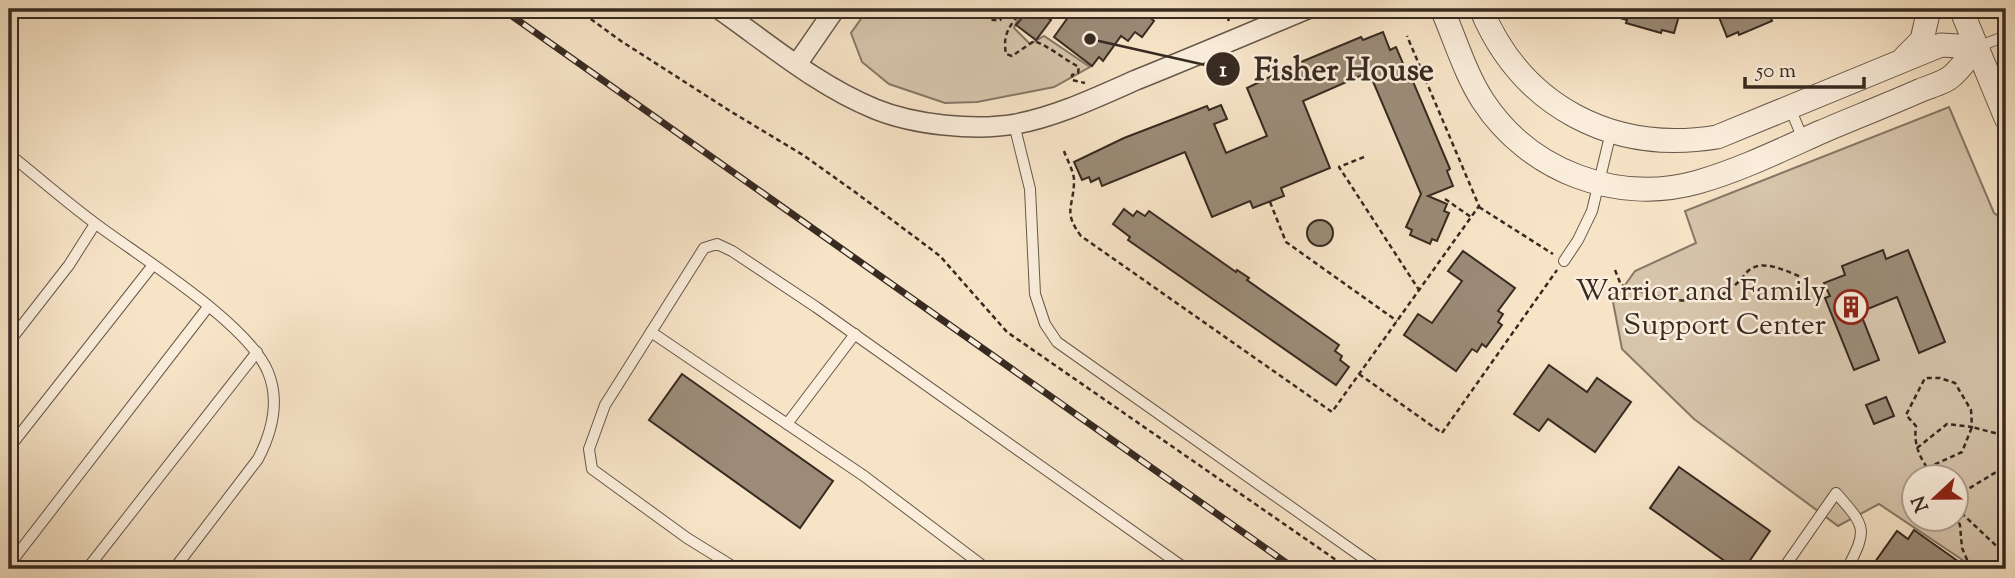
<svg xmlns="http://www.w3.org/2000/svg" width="2015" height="578" font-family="'Sorts Mill Goudy',serif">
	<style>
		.green { fill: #d6c4ab; stroke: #867766; stroke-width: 2; fill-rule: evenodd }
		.building { fill: #9b8b77; stroke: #372a21; stroke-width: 2 }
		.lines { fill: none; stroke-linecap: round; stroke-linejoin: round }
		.service-casing { stroke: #67584a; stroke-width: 12 }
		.minor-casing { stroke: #67584a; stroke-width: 22 }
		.tertiary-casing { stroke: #67584a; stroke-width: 25 }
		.path { stroke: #372a21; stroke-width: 2.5; stroke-dasharray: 5 3.5; stroke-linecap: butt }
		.service { stroke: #faeddb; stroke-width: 10 }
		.minor { stroke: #faeddb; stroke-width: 19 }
		.tertiary { stroke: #faeddb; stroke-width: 23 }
		.rail-casing { stroke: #372a21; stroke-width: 7 }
		.rail { stroke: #faeddb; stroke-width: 4.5; stroke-dasharray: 13; stroke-linecap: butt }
		.labels { text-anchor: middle; stroke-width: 5; stroke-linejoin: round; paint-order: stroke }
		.poi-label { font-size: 30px; fill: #372a21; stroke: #faeddb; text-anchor: end }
		.leader { fill: none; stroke: #372a21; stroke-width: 2.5 }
		.callout-dot { fill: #372a21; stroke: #faeddb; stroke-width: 2.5 }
		.mark-label { font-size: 21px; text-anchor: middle; font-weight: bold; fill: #fff }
		.callout-label { font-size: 32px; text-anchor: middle; font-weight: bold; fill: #372a21; stroke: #faeddb; stroke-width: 5; stroke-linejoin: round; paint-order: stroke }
	</style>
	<rect width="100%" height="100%" fill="#f7e4c7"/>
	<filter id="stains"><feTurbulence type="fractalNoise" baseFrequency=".00286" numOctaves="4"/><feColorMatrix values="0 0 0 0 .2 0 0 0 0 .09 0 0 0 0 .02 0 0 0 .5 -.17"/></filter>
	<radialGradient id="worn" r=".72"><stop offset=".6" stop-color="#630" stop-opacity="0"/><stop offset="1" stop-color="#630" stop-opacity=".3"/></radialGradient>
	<g class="green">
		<polygon points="868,9 1022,9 1014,28 1030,44 1044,36 1090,67 1054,87 977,102 945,103 889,84 862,62 851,33"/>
		<path d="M1949,107L1994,213L2006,221V569H1963L1967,563L1879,504L1838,526L1694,419L1622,349L1613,302L1635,271L1696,243L1685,211ZM1913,476H1955V518H1913Z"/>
	</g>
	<g class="building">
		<polygon points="1035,9 1051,20 1036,40 1016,25 1025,14 1029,17"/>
		<polygon points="1074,9 1152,9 1147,15 1154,21 1142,37 1135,32 1128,41 1121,36 1103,61 1099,57 1092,66 1054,37"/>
		<polygon points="1601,9 1681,9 1674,33 1662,30 1661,33 1626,23 1627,20 1600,12"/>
		<polygon points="1725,9 1794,9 1771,18 1772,21 1739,35 1738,32 1727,37 1717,12"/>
		<polygon points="1383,32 1390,50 1396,47 1407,73 1409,72 1450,169 1447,171 1453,186 1428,196 1447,204 1444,211 1449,213 1437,241 1432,239 1430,244 1410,235 1412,230 1406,227 1421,194 1369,72 1303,101 1330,168 1281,188 1284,196 1253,208 1250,201 1212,217 1185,152 1102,186 1099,178 1091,182 1089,177 1082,180 1074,162 1124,138 1207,106 1209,110 1221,105 1227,119 1214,124 1226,153 1267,136 1247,88 1301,62 1361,37 1363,40"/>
		<polygon points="1124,209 1133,216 1137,211 1145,216 1149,211 1236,272 1237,270 1249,278 1247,280 1339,345 1335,351 1342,356 1340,360 1349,367 1336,385 1128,240 1130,237 1113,224"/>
		<circle cx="1320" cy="233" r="13"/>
		<polygon points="1883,250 1886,259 1908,250 1945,342 1919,353 1897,297 1860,312 1879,360 1854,370 1825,298 1830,296 1824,283 1845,275 1842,266"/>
		<polygon points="1463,251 1515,288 1498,311 1503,314 1498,322 1502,325 1486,347 1482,344 1477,352 1472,349 1456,371 1404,335 1418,314 1432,323 1462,281 1448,271"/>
		<polygon points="1549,365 1587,392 1597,378 1631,402 1595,452 1548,419 1539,431 1514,414"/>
		<polygon points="682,374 833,481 800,528 649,420"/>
		<polygon points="1886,397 1894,416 1874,424 1866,405"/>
		<polygon points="1679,467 1770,531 1744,569 1736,569 1650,508"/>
		<polygon points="1914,530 1969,569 1870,569 1897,531 1908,539"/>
	</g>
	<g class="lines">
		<g class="service-casing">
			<g id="service">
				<polyline points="1977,47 2006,36"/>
				<polyline points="1790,108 1803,139"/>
				<polyline points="1014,124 1030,189 1035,294 1045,324 1057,342 1379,569"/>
				<path d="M9,154C38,177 66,202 96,224C140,257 248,323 268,372C280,401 272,432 258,459L174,569"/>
				<polyline points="1564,261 1578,240 1592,211 1611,132"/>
				<polyline points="651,332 864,476 987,569"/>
				<polyline points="9,342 69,265 95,224"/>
				<polyline points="787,424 855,334"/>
				<polyline points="9,448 153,265"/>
				<polyline points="9,565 208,307"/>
				<polyline points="87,569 257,352"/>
				<polyline points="737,569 687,538 592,469 589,449 605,405 704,248 717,244 732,251 816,307 1186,569"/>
				<path d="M1783,569L1836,493C1866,527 1868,529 1847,569"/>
			</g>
		</g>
		<g class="minor-casing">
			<g id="minor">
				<path d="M719,9C769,44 818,86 875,109C914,125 975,131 1016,124C1058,116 1097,97 1136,80C1193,57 1250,33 1307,9"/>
				<polyline points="797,64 835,9"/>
			</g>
		</g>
		<g class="tertiary-casing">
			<g id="tertiary">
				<path d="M1442,9C1455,39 1465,73 1483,101C1529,171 1617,205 1698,182C1740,170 1781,150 1821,132C1854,118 1887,105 1919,91C1930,86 1945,83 1953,75C1962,67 1969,56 1977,47"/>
				<path d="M1481,9C1522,107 1613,154 1717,137L1941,45L1977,47"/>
				<polyline points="1961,9 2006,118"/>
				<polyline points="1905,57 1922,40 1929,9"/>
			</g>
		</g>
		<g class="path">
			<polyline points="577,9 621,41 730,111 803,155 855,192 940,256 1007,332 1349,569"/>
			<polyline points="978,9 993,20 1000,20 1008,9"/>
			<path d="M1022,9C1011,26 1002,32 1006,54L1012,56L1034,41C1051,47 1063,59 1079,67L1078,73L1072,75V80L1085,83"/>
			<polyline points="1224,9 1229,21"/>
			<path d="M1064,151C1067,160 1075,173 1074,183C1073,208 1063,212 1081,236L1332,412L1479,206L1407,36"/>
			<polyline points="1364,157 1339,167 1419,290"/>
			<polyline points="1445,199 1471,217"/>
			<polyline points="1270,202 1286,242 1397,321"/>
			<polyline points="1479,207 1553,254"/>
			<path d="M1615,270L1621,285C1655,297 1688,308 1723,294C1733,289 1740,280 1747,272C1762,257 1787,272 1804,278"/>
			<polyline points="1359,374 1442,433 1557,270"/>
			<path d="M1917,448L1947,424L1972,427L1971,410L1955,383L1940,378H1925L1906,415L1916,426C1913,446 1921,460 1933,476"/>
			<polyline points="1927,468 1962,452 1972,427 2006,436"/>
			<polyline points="1955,497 2006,466"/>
			<polyline points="1955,507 2006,555"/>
			<polyline points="1955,515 1960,525 1962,548 1971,569"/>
		</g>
		<use href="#service" class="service"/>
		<use href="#minor" class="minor"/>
		<use href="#tertiary" class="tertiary"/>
		<g class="rail-casing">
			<polyline id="rail" points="502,9 1295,569"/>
		</g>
		<use href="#rail" class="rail"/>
	</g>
	<defs>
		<g id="building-ring" transform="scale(1.75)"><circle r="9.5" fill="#faeddb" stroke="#8f2418" stroke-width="1.5"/><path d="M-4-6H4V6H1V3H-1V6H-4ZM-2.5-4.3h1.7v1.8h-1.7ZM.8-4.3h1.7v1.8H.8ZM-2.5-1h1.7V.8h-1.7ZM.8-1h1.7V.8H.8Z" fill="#8f2418"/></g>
	</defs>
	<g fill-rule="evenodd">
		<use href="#building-ring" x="1851" y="307"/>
	</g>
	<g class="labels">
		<g class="poi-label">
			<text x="1826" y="300">Warrior and Family<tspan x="1826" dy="34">Support Center</tspan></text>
		</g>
	</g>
	<path class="leader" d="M1090 39L1223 69"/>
	<g class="callout-dot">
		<circle cx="1090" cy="39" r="7"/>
		<circle cx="1223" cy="69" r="18"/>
	</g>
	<g class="mark-label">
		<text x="1223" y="76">1</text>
	</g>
	<g class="callout-label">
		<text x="1344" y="80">Fisher House</text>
	</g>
	<rect width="2015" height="578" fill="none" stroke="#f7e4c7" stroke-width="35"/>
	<rect x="10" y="10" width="1994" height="557" fill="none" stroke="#372a21" stroke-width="3.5"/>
	<rect x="18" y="18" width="1980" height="543" fill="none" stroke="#372a21" stroke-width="2"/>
	<g transform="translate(1935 498) rotate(248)"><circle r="33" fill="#faeddb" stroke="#ac9f91" stroke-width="2"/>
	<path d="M0-5L12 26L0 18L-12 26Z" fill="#8f2418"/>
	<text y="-10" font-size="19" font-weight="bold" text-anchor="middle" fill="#372a21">N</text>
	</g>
	<path d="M1745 77v10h119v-10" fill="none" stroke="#372a21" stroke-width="3.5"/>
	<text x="1756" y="77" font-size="21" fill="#372a21" stroke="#faeddb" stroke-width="5" paint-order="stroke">50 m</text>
	<rect width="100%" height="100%" filter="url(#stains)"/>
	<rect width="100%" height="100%" fill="url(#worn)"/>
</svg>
